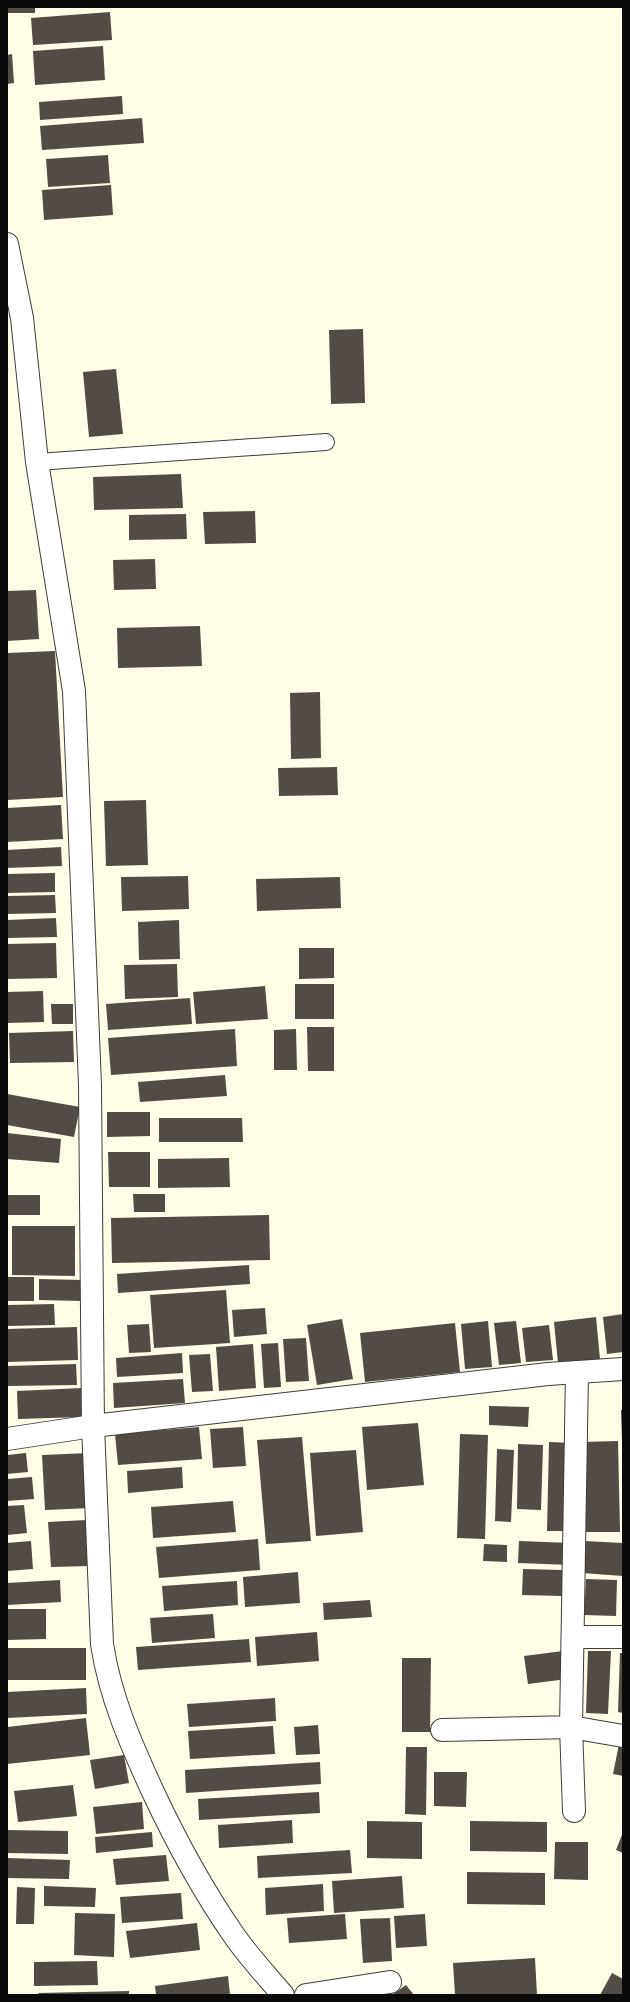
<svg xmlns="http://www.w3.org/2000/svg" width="630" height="2002" font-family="Lora,serif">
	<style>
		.building { fill: #534c46 }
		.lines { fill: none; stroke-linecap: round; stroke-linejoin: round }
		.service-casing { stroke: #3d3d3d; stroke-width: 18 }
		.minor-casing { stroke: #3d3d3d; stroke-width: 24 }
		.tertiary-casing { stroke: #3d3d3d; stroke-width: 24 }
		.service { stroke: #fff; stroke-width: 16 }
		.minor { stroke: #fff; stroke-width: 22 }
		.tertiary { stroke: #fff; stroke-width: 22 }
	</style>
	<rect width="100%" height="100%" fill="#fffde7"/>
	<g class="building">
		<rect x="7" y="7" width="28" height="6"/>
		<polygon points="110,12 112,40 33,45 31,18"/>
		<polygon points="103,46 105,80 35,85 33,51"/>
		<polygon points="12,54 14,83 7,84 7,55"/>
		<polygon points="122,96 123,114 40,120 39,102"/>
		<polygon points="142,118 144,143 42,150 40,126"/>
		<polygon points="108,155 110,183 48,187 46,159"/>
		<polygon points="111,185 113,215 44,220 42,190"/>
		<polygon points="363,329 365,403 331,404 329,330"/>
		<polygon points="116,369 123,434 89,437 83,372"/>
		<polygon points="181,474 183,508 94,510 93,477"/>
		<polygon points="255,511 256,543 205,544 203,512"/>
		<polygon points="186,514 187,539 129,540 129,515"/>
		<polygon points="155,559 156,589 114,590 113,560"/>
		<polygon points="36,590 39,639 7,641 7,591"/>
		<polygon points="200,626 202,666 118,668 117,628"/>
		<polygon points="55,651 63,797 7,800 7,653"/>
		<polygon points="320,692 321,758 291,759 290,693"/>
		<polygon points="337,767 338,795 279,796 278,768"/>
		<polygon points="146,800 148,865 106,866 104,801"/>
		<polygon points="61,805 63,839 7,842 7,808"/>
		<polygon points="61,847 62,866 7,868 7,850"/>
		<polygon points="55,873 55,892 7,893 7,874"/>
		<polygon points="188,876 189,909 122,911 121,877"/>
		<polygon points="340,877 341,908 257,911 256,879"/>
		<polygon points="55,895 56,913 7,914 7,896"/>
		<polygon points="56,918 57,937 7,938 7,920"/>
		<polygon points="179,920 180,959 139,960 138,922"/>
		<polygon points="56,943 57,978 7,979 7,944"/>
		<polygon points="299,948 334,948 334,978 299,979"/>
		<polygon points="177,964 178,997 125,999 124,965"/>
		<rect x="295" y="984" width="39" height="35"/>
		<polygon points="265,986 268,1019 196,1024 193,992"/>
		<polygon points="43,991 44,1022 7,1023 7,992"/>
		<polygon points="190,998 192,1024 108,1030 106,1004"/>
		<polygon points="51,1004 73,1004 73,1024 52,1024"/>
		<polygon points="307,1027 334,1027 334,1071 308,1071"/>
		<polygon points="235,1029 237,1066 111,1075 108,1038"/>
		<polygon points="296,1029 297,1070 274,1070 274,1030"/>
		<polygon points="73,1031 74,1062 10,1063 9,1033"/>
		<polygon points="225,1075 227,1096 140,1102 138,1082"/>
		<polygon points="7,1094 80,1107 74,1137 7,1125"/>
		<polygon points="107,1112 150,1112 150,1136 107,1137"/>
		<polygon points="159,1118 242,1118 243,1142 159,1142"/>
		<polygon points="7,1133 61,1139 59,1163 7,1159"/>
		<polygon points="108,1152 150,1152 150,1187 109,1187"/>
		<polygon points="229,1158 230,1187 158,1188 158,1159"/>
		<polygon points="133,1194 165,1194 165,1212 134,1212"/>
		<rect x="7" y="1195" width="33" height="20"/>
		<polygon points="269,1215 270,1260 112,1263 111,1218"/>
		<polygon points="12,1226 75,1226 75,1276 12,1275"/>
		<polygon points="249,1265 250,1284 118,1293 117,1274"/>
		<rect x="7" y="1277" width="27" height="24"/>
		<polygon points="39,1279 81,1280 81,1301 39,1300"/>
		<polygon points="226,1290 230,1343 154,1348 150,1295"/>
		<polygon points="54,1304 55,1325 7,1326 7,1305"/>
		<polygon points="265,1308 267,1334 234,1337 232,1310"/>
		<polygon points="623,1314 623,1352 607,1354 603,1317"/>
		<polygon points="596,1317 600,1359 558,1363 554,1322"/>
		<polygon points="342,1319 353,1379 317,1385 307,1325"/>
		<polygon points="488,1321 492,1367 465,1369 461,1324"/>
		<polygon points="516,1321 521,1363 499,1365 494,1323"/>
		<polygon points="455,1323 460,1372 365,1382 360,1333"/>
		<polygon points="149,1324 151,1352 129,1353 127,1325"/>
		<polygon points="549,1325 553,1360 526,1362 522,1328"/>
		<polygon points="77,1327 78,1360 7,1362 7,1329"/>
		<polygon points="306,1338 309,1381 286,1382 283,1339"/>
		<polygon points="278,1343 281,1387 264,1388 261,1344"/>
		<polygon points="253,1344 256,1388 219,1391 216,1347"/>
		<polygon points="182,1353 183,1373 117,1377 116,1358"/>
		<polygon points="210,1354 213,1391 192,1392 189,1355"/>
		<polygon points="76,1364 77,1385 8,1386 7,1366"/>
		<polygon points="183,1379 185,1403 114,1408 113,1383"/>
		<polygon points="82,1388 83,1417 18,1419 17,1391"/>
		<polygon points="489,1406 529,1407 528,1427 489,1425"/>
		<polygon points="621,1410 623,1410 623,1440 622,1440"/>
		<polygon points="418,1423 424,1485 367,1490 362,1427"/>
		<polygon points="199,1427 202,1459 118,1465 115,1434"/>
		<polygon points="243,1427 246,1466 213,1468 210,1429"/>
		<polygon points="460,1434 488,1435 485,1539 457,1538"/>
		<polygon points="302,1437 311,1541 266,1544 257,1440"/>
		<polygon points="618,1441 620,1532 586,1532 583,1442"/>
		<polygon points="549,1442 572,1443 570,1531 547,1531"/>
		<polygon points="518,1444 543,1445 541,1510 517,1509"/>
		<polygon points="497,1449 514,1450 511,1522 495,1521"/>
		<polygon points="356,1450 363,1532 316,1536 310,1453"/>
		<polygon points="26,1453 28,1472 7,1474 7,1455"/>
		<polygon points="89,1453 91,1508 45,1510 42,1455"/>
		<polygon points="182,1467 183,1488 128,1493 127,1471"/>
		<polygon points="32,1477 34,1499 7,1501 7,1479"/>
		<polygon points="233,1501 236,1532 153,1538 151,1507"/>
		<polygon points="24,1505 27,1533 7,1535 7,1506"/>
		<polygon points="87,1520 90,1566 51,1567 48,1522"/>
		<polygon points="258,1539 260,1570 159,1578 156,1547"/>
		<polygon points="31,1541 33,1569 7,1571 7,1543"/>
		<polygon points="519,1541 571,1543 571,1565 518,1563"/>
		<polygon points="584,1541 623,1543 623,1576 582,1573"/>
		<polygon points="484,1544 507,1545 507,1562 483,1561"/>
		<polygon points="523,1569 562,1570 562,1596 522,1595"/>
		<polygon points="298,1572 300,1603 245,1607 243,1577"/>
		<polygon points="586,1579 617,1580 616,1616 584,1615"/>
		<polygon points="60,1580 61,1602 7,1605 7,1583"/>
		<polygon points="237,1581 238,1605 164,1611 162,1586"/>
		<polygon points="370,1600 372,1617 324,1620 323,1603"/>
		<polygon points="7,1609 46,1609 46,1639 7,1640"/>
		<polygon points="213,1614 215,1638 152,1643 150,1618"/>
		<polygon points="317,1632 319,1661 257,1666 255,1637"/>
		<polygon points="249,1639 251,1662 138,1670 136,1647"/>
		<rect x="7" y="1648" width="79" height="32"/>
		<polygon points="563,1651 567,1679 528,1684 524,1656"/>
		<polygon points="588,1651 611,1651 608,1714 586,1713"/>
		<polygon points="620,1653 623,1653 623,1713 618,1712"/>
		<polygon points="402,1658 431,1658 430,1732 402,1732"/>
		<polygon points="86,1688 87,1714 7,1718 7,1692"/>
		<polygon points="275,1698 276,1721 189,1727 187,1704"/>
		<polygon points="86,1718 90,1755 7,1764 7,1727"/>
		<polygon points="318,1725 320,1754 296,1755 294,1727"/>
		<polygon points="273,1726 275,1754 190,1759 188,1731"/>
		<polygon points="620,1739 623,1740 623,1776 613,1774"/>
		<polygon points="406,1747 427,1747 426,1815 405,1814"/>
		<polygon points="124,1755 129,1783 95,1789 90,1760"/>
		<polygon points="320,1762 321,1784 186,1793 185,1770"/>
		<polygon points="434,1772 467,1772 466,1807 434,1806"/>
		<polygon points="73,1785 77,1816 18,1822 14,1791"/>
		<polygon points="319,1792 320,1813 199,1820 198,1799"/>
		<polygon points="142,1802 144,1829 96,1834 93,1807"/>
		<polygon points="292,1820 293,1843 219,1848 218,1825"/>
		<polygon points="367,1821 422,1822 422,1859 367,1858"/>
		<polygon points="470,1821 547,1822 547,1852 470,1851"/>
		<polygon points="7,1830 68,1831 68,1854 7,1853"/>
		<polygon points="152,1832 153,1847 96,1853 95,1837"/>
		<polygon points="623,1832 623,1853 616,1850"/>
		<polygon points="555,1842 588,1842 588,1880 554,1879"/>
		<polygon points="350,1850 352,1873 258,1878 257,1856"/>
		<polygon points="166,1855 169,1881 116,1885 113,1859"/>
		<polygon points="7,1858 70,1860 69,1879 7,1878"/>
		<polygon points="467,1872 545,1873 545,1905 467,1904"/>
		<polygon points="402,1876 404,1908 334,1913 332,1881"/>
		<polygon points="323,1884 324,1911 266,1915 265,1888"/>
		<polygon points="44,1886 96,1888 95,1907 44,1906"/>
		<polygon points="17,1887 35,1888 34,1924 16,1924"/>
		<polygon points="181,1893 183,1919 122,1923 120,1897"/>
		<polygon points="75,1913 115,1914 114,1957 74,1955"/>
		<polygon points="345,1914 347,1939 289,1943 287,1918"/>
		<polygon points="425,1914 427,1946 396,1948 394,1916"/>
		<polygon points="390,1918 392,1961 363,1963 360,1919"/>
		<polygon points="197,1923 200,1950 130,1958 126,1931"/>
		<polygon points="535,1958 537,1995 455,1995 453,1963"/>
		<polygon points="97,1961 98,1985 34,1986 34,1962"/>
		<polygon points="612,1973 623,1979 623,1995 600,1995"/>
		<polygon points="228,1976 230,1995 156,1995 155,1986"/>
		<polygon points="406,1985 414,1995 392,1995"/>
		<polygon points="129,1991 129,1995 39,1995 38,1993"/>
	</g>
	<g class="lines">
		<g class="service-casing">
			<polyline id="service" points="37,462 326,442"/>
		</g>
		<g class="minor-casing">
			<g id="minor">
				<polyline points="7,1439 93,1426 548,1374 623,1369"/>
				<polyline points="573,1637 623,1637"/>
				<polyline points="442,1730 571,1727 577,1372"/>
				<polyline points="574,1811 571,1727 623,1736"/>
				<polyline points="306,1995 390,1982"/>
			</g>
		</g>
		<g class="tertiary-casing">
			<path id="tertiary" d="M7,244L22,318L37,462L74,691L90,1085L93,1426L102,1644C110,1697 131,1744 153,1792C176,1841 202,1889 233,1934C248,1956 266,1975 283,1995"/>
		</g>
		<use href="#service" class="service"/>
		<use href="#minor" class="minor"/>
		<use href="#tertiary" class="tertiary"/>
	</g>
	<rect width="630" height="2002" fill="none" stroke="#0a0a0a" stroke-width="16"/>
</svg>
